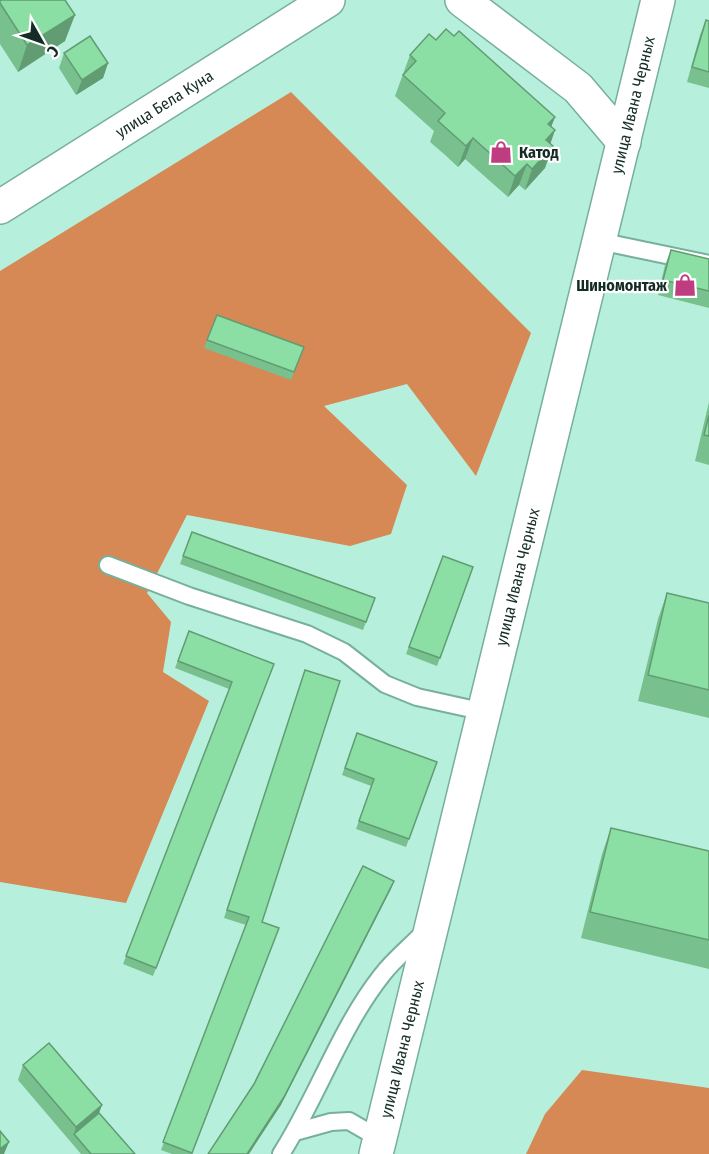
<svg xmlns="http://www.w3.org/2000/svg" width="709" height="1154" font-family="'Fira Sans Condensed',sans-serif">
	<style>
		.forest { fill: #d68855 }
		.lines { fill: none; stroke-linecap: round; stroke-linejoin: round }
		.service-casing { stroke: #77af9d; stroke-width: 20 }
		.tertiary-casing { stroke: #77af9d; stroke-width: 36 }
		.secondary-casing { stroke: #77af9d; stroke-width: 36 }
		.service { stroke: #fff; stroke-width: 16 }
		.tertiary { stroke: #fff; stroke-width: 33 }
		.secondary { stroke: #fff; stroke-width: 33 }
		.wall { fill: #78c08d }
		.shaded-wall { fill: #619c73 }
		.building { fill: #8bdfa4; stroke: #619c73; stroke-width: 1.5 }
		.labels { text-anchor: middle; stroke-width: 4.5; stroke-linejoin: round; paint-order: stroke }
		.street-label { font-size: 16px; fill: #142c25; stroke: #fff }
		.poi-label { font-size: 16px; font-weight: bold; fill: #142c25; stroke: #fff; text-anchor: start }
	</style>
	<rect width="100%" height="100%" fill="#b6f0dd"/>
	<g class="forest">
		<polygon points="291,92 531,333 476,476 407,384 324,406 407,485 391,534 350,546 187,515 147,593 171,622 163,672 209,701 126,903 0,882 0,271"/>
		<polygon points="582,1070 709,1088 709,1154 526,1154 545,1114"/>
	</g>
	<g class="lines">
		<g class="service-casing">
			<g id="service">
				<polyline points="599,241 709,264"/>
				<polyline points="108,565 189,596 307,634 344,652 385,684 417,697 485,712"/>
				<polyline points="295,1132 331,1122 349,1121 380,1139"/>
				<path d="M281,1154C317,1098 340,1028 382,975C394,959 411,946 424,932"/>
			</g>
		</g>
		<g class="tertiary-casing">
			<g id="tertiary">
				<polyline points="462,0 578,88 624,142"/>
				<path id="s1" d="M376,1154L658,0"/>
			</g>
		</g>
		<g class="secondary-casing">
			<g id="secondary">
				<path id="s2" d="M0,207L328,0"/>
			</g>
		</g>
		<use href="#service" class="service"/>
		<use href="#tertiary" class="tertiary"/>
		<use href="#secondary" class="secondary"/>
	</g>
	<g class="wall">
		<polygon points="0,0 65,41 18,72 0,44"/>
		<polygon points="706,20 709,21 709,88 687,82 700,35"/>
		<polygon points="454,36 555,117 551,126 550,144 545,168 525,190 519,185 508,197 465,159 458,167 444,154 430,142 434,131 395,96 410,55 436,40"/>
		<polygon points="64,53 108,63 103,78 76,95 59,68"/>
		<polygon points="671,250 709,259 709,308 658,295 665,265"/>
		<polygon points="217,315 304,347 291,380 204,348"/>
		<polygon points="709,402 709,465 695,461"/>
		<polygon points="192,532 375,598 363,630 180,564"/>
		<polygon points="443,556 473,567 437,666 406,654"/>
		<polygon points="667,593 709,603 709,718 638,701 658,619"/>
		<polygon points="189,631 274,664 153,976 123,964 229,689 175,668"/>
		<polygon points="305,670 262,922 276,936 192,1154 172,1154 161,1150 246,925 224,918"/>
		<polygon points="357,733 437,762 406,847 356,829 371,786 342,775"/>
		<polygon points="611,828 709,851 709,969 581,938 602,854"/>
		<polygon points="23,1065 102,1105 99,1113 135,1154 81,1154 18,1080"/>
	</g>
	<g class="shaded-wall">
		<polygon points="75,15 65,41 18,72 27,45"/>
		<polygon points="108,63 103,78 76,95 82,80"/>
		<polygon points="555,117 547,138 548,124"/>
		<polygon points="555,130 548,151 546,140"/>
		<polygon points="473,138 465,159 458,167 466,146"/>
		<polygon points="553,146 545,168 525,190 532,169"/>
		<polygon points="527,164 519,185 508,197 515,176"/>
		<polygon points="394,881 391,889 281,1105 249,1154 247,1154"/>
		<polygon points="102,1105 96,1120 74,1134 76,1127"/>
		<polygon points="9,1142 4,1154 0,1154 0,1149"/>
	</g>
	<g class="building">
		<polygon points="0,0 65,0 75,15 27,45 0,3"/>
		<polygon points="706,20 709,21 709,72 692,67"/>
		<polygon points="446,29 454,36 459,31 555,117 548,124 555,130 546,140 553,146 532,169 527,164 515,176 473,138 466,146 438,121 445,113 403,75 416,61 410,55 429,34 436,40"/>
		<polygon points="90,36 108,63 82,80 64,53"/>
		<polygon points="671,250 709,259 709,291 663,280"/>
		<polygon points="217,315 304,347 294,372 207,340"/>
		<polygon points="709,415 709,436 704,435"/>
		<polygon points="192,532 375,598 366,622 183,556"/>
		<polygon points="443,556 473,567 440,658 409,647"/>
		<polygon points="667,593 709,603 709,690 648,675"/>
		<polygon points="189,631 274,664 156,968 126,956 232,682 178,661"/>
		<polygon points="305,670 340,681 262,922 279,928 192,1153 163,1142 249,917 227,910"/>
		<polygon points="357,733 437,762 409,839 359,821 374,779 345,768"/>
		<polygon points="611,828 709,851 709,940 590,912"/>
		<polygon points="363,866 394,881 284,1097 247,1154 208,1154 254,1084"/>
		<polygon points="49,1043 102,1105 76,1127 23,1065"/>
		<polygon points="99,1113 135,1154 91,1154 74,1134"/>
		<polygon points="0,1131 9,1142 0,1149"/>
	</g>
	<defs>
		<g id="shop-bare" transform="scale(1.8)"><path d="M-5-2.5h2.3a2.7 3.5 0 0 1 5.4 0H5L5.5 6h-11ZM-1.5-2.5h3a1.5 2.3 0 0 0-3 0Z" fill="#c03c80" stroke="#fff" stroke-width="2.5" paint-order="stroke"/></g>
	</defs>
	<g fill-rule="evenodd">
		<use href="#shop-bare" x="501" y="152"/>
		<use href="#shop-bare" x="685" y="285"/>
	</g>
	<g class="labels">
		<g class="street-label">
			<text dy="6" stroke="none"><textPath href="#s2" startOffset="194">улица Бела Куна</textPath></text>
			<text dy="6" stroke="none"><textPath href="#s1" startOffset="1080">улица Ивана Черных</textPath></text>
			<text dy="6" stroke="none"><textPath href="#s1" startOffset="594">улица Ивана Черных</textPath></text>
			<text dy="6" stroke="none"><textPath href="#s1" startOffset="108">улица Ивана Черных</textPath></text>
		</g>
		<g class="poi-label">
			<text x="519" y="158">Катод</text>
			<text x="667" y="291" text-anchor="end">Шиномонтаж</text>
		</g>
	</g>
	<g transform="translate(42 42) rotate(130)" stroke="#ffffff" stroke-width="4.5" paint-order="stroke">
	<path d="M0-4.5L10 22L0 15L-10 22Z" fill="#142c25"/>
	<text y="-9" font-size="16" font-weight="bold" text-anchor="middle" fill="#142c25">С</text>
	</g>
</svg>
